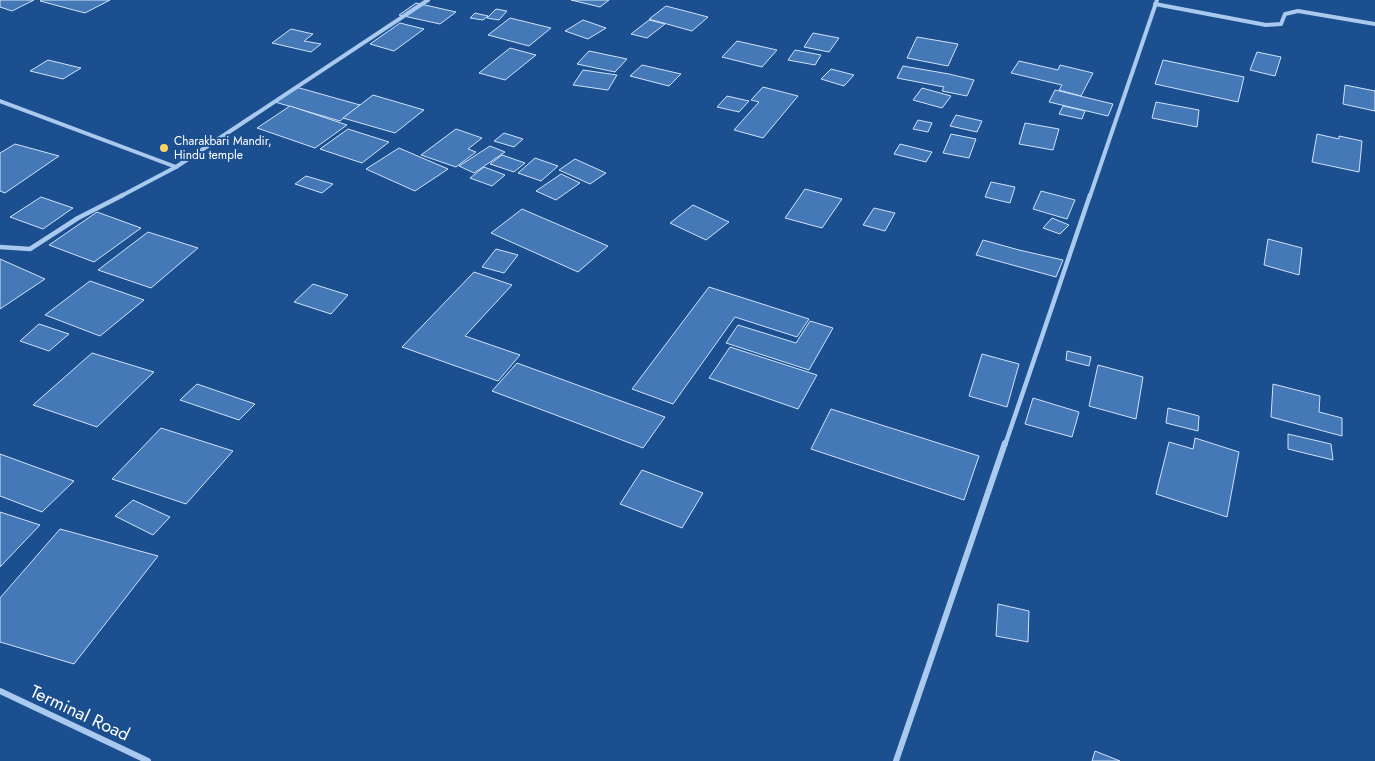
<svg xmlns="http://www.w3.org/2000/svg" width="1375" height="761" font-family="Jost,sans-serif">
	<style>
		.building { fill: #4478b7; stroke: #cfe3fa }
		.lines { fill: none; stroke-linecap: round; stroke-linejoin: round }
		.minor-far2 { stroke: #a9c9ee; stroke-width: 4 }
		.minor-far1 { stroke: #a9c9ee; stroke-width: 4.5 }
		.minor { stroke: #a9c9ee; stroke-width: 6 }
		.poi-dot { fill: #ffd166; stroke: #1b4f8f; stroke-width: 2 }
		.labels { text-anchor: middle; stroke-width: 4; stroke-linejoin: round; paint-order: stroke }
		.far-poi-label { font-size: 12px; fill: #fff; stroke: #1b4f8f; text-anchor: start }
		.near-street-label { font-size: 18px; fill: #fff; stroke: #1b4f8f }
	</style>
	<rect width="100%" height="100%" fill="#1b4f8f"/>
	<g class="building">
		<polygon points="0,0 34,0 12,11 0,7"/>
		<polygon points="41,0 110,0 85,13 40,1"/>
		<polygon points="571,0 609,0 600,7"/>
		<polygon points="416,3 456,12 440,24 399,15"/>
		<polygon points="666,6 708,17 692,31 649,19"/>
		<polygon points="496,9 507,11 499,20 487,18"/>
		<polygon points="475,13 488,16 483,20 470,18"/>
		<polygon points="510,18 551,28 529,46 488,35"/>
		<polygon points="583,20 606,28 588,39 565,31"/>
		<polygon points="649,20 665,24 647,38 631,34"/>
		<polygon points="400,23 424,29 394,51 370,44"/>
		<polygon points="291,29 313,34 304,41 321,44 311,52 272,43"/>
		<polygon points="813,33 839,38 829,52 804,47"/>
		<polygon points="917,37 958,44 948,66 907,58"/>
		<polygon points="737,41 777,50 762,67 722,57"/>
		<polygon points="510,48 536,55 505,80 479,73"/>
		<polygon points="795,50 821,55 815,65 788,60"/>
		<polygon points="589,51 627,59 615,72 577,64"/>
		<polygon points="1257,52 1281,57 1275,76 1250,70"/>
		<polygon points="48,60 81,68 63,79 30,71"/>
		<polygon points="1163,60 1244,77 1238,102 1155,84"/>
		<polygon points="1019,61 1058,70 1060,65 1093,73 1081,96 1059,90 1062,85 1011,73"/>
		<polygon points="642,65 681,74 669,86 630,76"/>
		<polygon points="903,66 949,74 974,80 967,96 942,91 944,87 897,78"/>
		<polygon points="831,69 854,75 844,86 821,79"/>
		<polygon points="583,70 617,75 608,90 573,85"/>
		<polygon points="1345,85 1375,91 1375,111 1343,104"/>
		<polygon points="296,87 360,105 340,121 275,102"/>
		<polygon points="763,87 798,96 763,138 734,130 759,102 751,100"/>
		<polygon points="922,88 951,96 942,108 913,100"/>
		<polygon points="1055,90 1113,104 1108,116 1049,102"/>
		<polygon points="373,95 424,110 395,133 343,118"/>
		<polygon points="727,96 749,101 739,112 717,107"/>
		<polygon points="1156,102 1199,110 1197,127 1152,118"/>
		<polygon points="290,106 347,125 315,148 257,128"/>
		<polygon points="1063,106 1085,111 1082,119 1059,114"/>
		<polygon points="956,115 982,121 977,132 950,126"/>
		<polygon points="918,120 932,123 928,132 913,129"/>
		<polygon points="1025,123 1059,129 1053,150 1019,144"/>
		<polygon points="348,129 389,142 362,163 320,149"/>
		<polygon points="456,129 482,138 468,149 476,152 456,167 421,155"/>
		<polygon points="504,133 523,139 514,147 494,141"/>
		<polygon points="951,134 976,139 969,158 943,153"/>
		<polygon points="1317,134 1339,139 1339,136 1362,141 1359,172 1312,162"/>
		<polygon points="15,144 59,156 5,193 0,191 0,153"/>
		<polygon points="900,144 932,152 926,162 894,154"/>
		<polygon points="490,146 505,152 474,173 459,166"/>
		<polygon points="399,148 448,169 415,191 366,169"/>
		<polygon points="502,155 525,163 514,172 490,164"/>
		<polygon points="535,158 558,166 541,181 518,173"/>
		<polygon points="575,159 606,173 590,184 559,170"/>
		<polygon points="484,167 505,175 492,186 470,178"/>
		<polygon points="561,174 580,183 556,200 536,191"/>
		<polygon points="306,176 333,184 322,193 295,184"/>
		<polygon points="991,182 1015,187 1010,203 985,197"/>
		<polygon points="805,189 842,199 822,228 785,218"/>
		<polygon points="1041,191 1075,200 1067,219 1033,209"/>
		<polygon points="41,197 73,208 43,229 10,217"/>
		<polygon points="693,205 729,222 706,240 670,223"/>
		<polygon points="874,208 895,213 885,231 863,225"/>
		<polygon points="522,209 608,246 578,272 491,233"/>
		<polygon points="97,212 141,228 94,262 49,245"/>
		<polygon points="1052,218 1069,225 1060,234 1043,228"/>
		<polygon points="148,232 198,248 151,288 98,270"/>
		<polygon points="1268,239 1302,248 1299,275 1264,265"/>
		<polygon points="983,240 1019,250 1063,260 1056,277 976,255"/>
		<polygon points="496,249 518,255 504,273 482,267"/>
		<polygon points="0,259 45,279 0,309"/>
		<polygon points="474,272 512,285 465,336 520,355 498,381 402,347"/>
		<polygon points="90,281 144,300 100,336 45,315"/>
		<polygon points="313,284 348,295 331,314 294,302"/>
		<polygon points="709,287 809,319 797,337 735,317 673,404 632,389"/>
		<polygon points="810,321 833,328 809,370 726,343 738,325 796,343"/>
		<polygon points="39,324 69,334 49,351 20,341"/>
		<polygon points="730,347 817,375 798,409 709,378"/>
		<polygon points="1067,351 1091,357 1089,366 1066,360"/>
		<polygon points="92,353 154,372 97,427 33,405"/>
		<polygon points="982,354 1019,364 1007,407 969,396"/>
		<polygon points="517,363 665,417 643,448 492,391"/>
		<polygon points="1098,365 1143,377 1136,419 1089,406"/>
		<polygon points="197,384 255,404 239,420 180,400"/>
		<polygon points="1273,384 1320,396 1319,412 1342,418 1342,436 1271,417"/>
		<polygon points="1033,398 1079,412 1072,437 1025,424"/>
		<polygon points="1168,408 1199,416 1198,431 1166,423"/>
		<polygon points="831,409 979,456 964,500 811,449"/>
		<polygon points="161,428 233,451 186,504 112,479"/>
		<polygon points="1288,434 1331,444 1333,460 1288,449"/>
		<polygon points="1195,438 1239,452 1227,517 1156,494 1169,442 1193,449"/>
		<polygon points="0,454 74,481 42,512 0,496"/>
		<polygon points="642,470 703,493 682,528 620,504"/>
		<polygon points="133,500 170,517 153,535 115,516"/>
		<polygon points="0,512 40,525 0,567"/>
		<polygon points="60,529 158,556 74,664 0,642 0,598"/>
		<polygon points="998,604 1029,611 1028,642 996,636"/>
		<polygon points="1095,751 1120,761 1092,761"/>
	</g>
	<g class="lines">
		<g class="minor-far2">
			<polyline points="1155,4 1266,25 1281,24 1285,14 1298,11 1375,24"/>
			<polyline points="0,101 176,167"/>
			<polyline points="121,196 176,167 428,0"/>
			<polyline points="1090,196 1157,0"/>
		</g>
		<g class="minor-far1">
			<polyline points="0,247 30,249 78,218 123,195"/>
			<polyline points="1005,445 1090,195"/>
		</g>
		<g class="minor">
			<polyline points="0,691 148,761"/>
			<polyline points="896,761 1005,443"/>
		</g>
	</g>
	<circle class="poi-dot" cx="164" cy="148" r="5"/>
	<g class="labels">
		<g class="far-poi-label">
			<text x="174" y="145">Charakbari Mandir,<tspan x="174" dy="14">Hindu temple</tspan></text>
		</g>
		<g class="near-street-label">
			<text transform="translate(80 713) rotate(25)" y="6">Terminal Road</text>
		</g>
	</g>
</svg>
